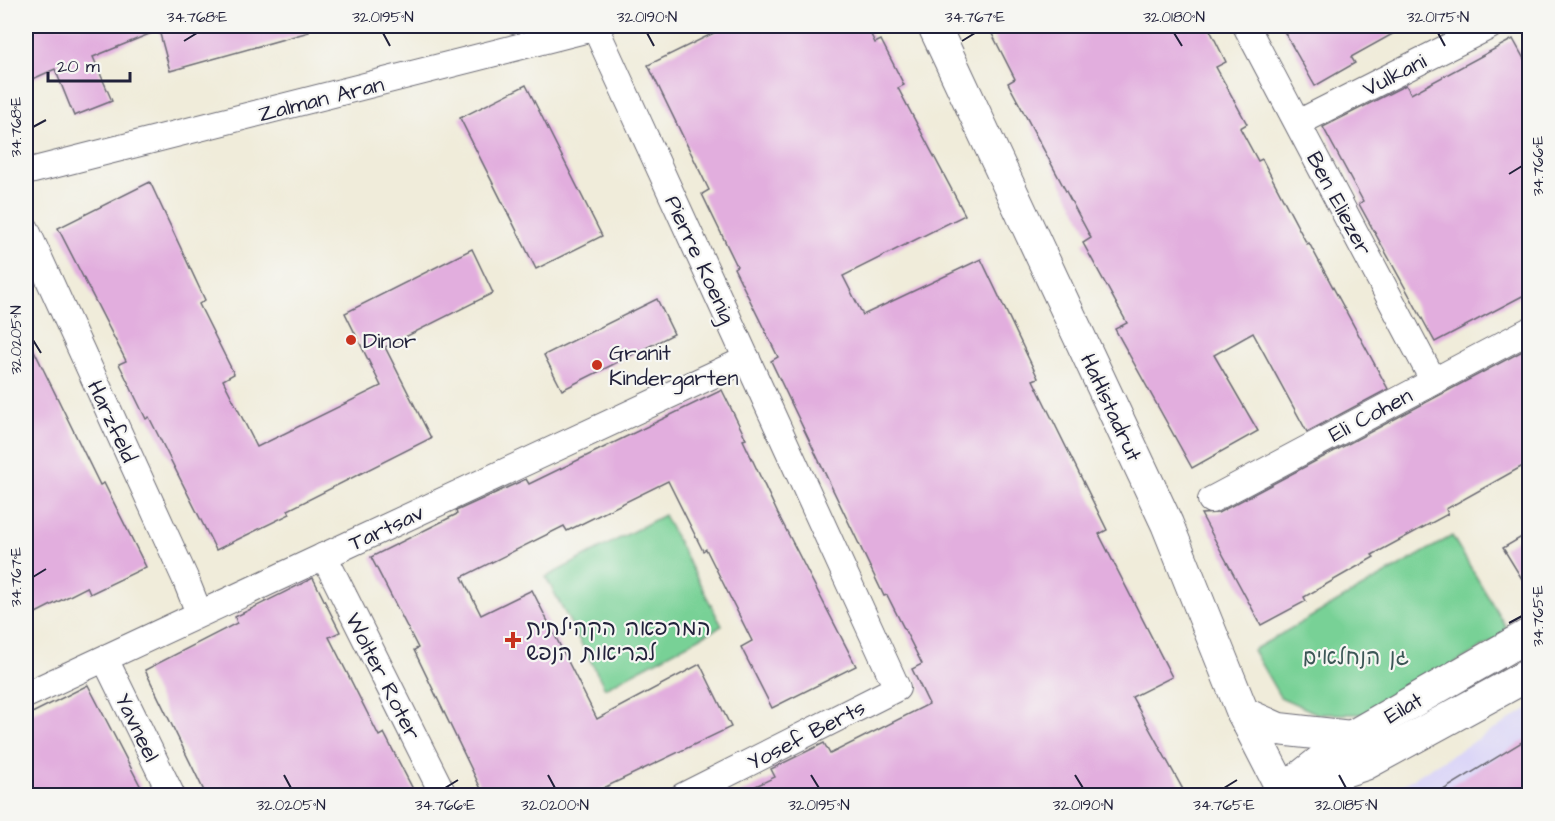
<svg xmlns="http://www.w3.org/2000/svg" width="1555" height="821" font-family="'Architects Daughter','Playpen Sans Hebrew',sans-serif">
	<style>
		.built { fill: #dbd6f7 }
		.green { fill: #78d196; stroke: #4d7a68; stroke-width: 1.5 }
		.building { fill: #e2aede }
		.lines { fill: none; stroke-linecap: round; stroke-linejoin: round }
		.minor-casing { stroke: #6a6973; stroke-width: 28 }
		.tertiary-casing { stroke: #6a6973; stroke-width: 34 }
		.minor { stroke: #fff; stroke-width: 26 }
		.tertiary { stroke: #fff; stroke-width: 32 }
		.ticks { fill: none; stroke: #22223b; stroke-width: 2 }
		.poi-dot { fill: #c8321e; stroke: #f6f6f2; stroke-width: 2 }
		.labels { text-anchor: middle; stroke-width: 4.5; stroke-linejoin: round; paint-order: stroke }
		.street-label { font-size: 22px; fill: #22223b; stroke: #f6f6f2 }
		.poi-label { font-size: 22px; fill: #22223b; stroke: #f6f6f2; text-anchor: start }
		.park-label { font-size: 22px; fill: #3c5756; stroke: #f6f6f2 }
		.neatline { fill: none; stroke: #22223b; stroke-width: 2 }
		.ticks-label { font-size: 15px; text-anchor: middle; fill: #22223b }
	</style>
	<rect width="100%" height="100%" fill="#f6f6f2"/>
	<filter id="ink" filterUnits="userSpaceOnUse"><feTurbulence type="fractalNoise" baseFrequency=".0167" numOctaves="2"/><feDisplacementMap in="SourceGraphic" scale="12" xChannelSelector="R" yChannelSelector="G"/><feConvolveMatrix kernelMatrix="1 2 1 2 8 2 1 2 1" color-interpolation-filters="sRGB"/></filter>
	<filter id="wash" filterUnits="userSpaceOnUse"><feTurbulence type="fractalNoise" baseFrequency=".008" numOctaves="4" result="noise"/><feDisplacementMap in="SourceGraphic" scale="24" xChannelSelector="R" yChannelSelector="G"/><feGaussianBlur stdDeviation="1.35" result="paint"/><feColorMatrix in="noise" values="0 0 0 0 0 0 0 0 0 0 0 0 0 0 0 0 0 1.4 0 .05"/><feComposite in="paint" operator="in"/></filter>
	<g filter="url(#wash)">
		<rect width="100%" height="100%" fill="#f0ecda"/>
		<polygon class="built" points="1529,708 1529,795 1385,796 1427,770"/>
		<g class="green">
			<polygon points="664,515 722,626 605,688 546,577"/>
			<polygon points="1452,536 1509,632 1368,714 1318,714 1280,697 1253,650"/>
		</g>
		<g id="blocks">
			<g class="building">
				<polygon points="43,26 308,26 309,32 170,71 159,30 93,57 112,101 74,116 55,69 26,82 26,33"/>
				<polygon points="728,26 867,26 875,43 881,40 904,85 898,88 965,215 843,276 863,315 981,259 1038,378 1033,380 1107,530 1099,534 1172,677 1132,697 1186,795 737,795 775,777 771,769 824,743 830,754 929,704 912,669 922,664 887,595 884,596 771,361 778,357 734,268 737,266 702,194 709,190 648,65"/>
				<polygon points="988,26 1208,26 1226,62 1216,67 1247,124 1240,128 1258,161 1262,159 1307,244 1309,243 1388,389 1307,432 1253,333 1214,355 1258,431 1192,468 1115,329 1127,323 1083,243 1091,238 1008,83 1015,79"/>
				<polygon points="1281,26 1407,26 1351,57 1355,63 1315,86"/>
				<polygon points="1513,39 1530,70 1530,292 1435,342 1359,204 1363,201 1323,127 1406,85 1411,94"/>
				<polygon points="526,85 602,236 536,269 460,118"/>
				<polygon points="150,182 205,300 199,304 234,374 223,380 257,447 381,386 345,313 472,249 493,293 385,347 431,438 288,510 290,514 216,550 149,417 146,419 119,364 126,361 58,228"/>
				<polygon points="657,299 674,334 562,390 544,355"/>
				<polygon points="26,334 100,485 104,483 146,567 90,594 87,587 26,618"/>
				<polygon points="1530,347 1530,462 1446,509 1448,514 1372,555 1374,557 1304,597 1306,601 1261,625 1201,514 1218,513"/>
				<polygon points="722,390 746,439 743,440 778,514 856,666 772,708 741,647 752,641 706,549 703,551 668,481 567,531 564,526 462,577 481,615 532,590 597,719 700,664 731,727 589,795 484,795 414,650 418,648 371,557 457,514 456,511 526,479 529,484"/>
				<polygon points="1530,532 1530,592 1503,548"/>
				<polygon points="313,578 340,632 329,637 379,736 384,733 416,795 206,795 145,670 237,623 235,617"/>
				<polygon points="88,685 145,795 26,795 26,716"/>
				<polygon points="1530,737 1530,795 1435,795"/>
			</g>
		</g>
	</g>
	<g filter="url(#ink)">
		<use href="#blocks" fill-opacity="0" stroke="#6a6973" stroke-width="1.5"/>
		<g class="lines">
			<g class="minor-casing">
				<g id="minor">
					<polyline points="1246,26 1433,380"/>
					<polyline points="595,27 897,688 683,796"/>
					<polyline points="1298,123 1490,26"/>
					<polyline points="26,172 601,26"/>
					<polyline points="26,229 185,578 199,613"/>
					<polyline points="1211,500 1530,330"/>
					<polyline points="324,556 444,796"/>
					<polyline points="105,659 172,796"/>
					<polyline points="26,695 747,359"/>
				</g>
			</g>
			<g class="tertiary-casing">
				<g id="tertiary">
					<polyline points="934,26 1167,524 1243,713 1283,791"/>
					<polyline points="1243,713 1279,729 1351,737"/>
					<polyline points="1304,784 1365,764 1530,674"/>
					<polyline points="1283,791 1351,737 1530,634"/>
				</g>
			</g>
			<use href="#minor" class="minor"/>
			<use href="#tertiary" class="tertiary"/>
		</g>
	</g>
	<path class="ticks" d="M383,33L390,46M647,33L654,46M1174,33L1182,46M1438,33L1445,46M184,41L197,33M962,41L975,33M33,127L46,120M1509,174L1522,166M33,340L41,353M33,577L46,569M1509,623L1522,616M284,775L291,788M548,775L555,788M811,775L819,788M1075,775L1083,788M1339,775L1346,788M445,788L458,780M1224,788L1237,780"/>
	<g class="poi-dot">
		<circle cx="351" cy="340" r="6"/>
		<circle cx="597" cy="365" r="6"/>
		<path d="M510 631h6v6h6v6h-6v6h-6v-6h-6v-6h6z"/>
	</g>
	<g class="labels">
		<g class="street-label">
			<text transform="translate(1394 74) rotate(-27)" y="8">Vulkani</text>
			<text transform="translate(321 98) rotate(-14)" y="8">Zalman Aran</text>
			<text transform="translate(1340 203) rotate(62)" y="8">Ben Eliezer</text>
			<text transform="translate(701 259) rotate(65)" y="8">Pierre Koenig</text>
			<text transform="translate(1112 407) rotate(65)" y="8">HaHistadrut</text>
			<text transform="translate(1370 414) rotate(-28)" y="8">Eli Cohen</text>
			<text transform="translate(113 421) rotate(65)" y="8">Harzfeld</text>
			<text transform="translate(386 527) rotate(-25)" y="8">Tartsav</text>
			<text transform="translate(384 676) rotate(63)" y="8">Wolter Roter</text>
			<text transform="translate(1403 707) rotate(-30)" y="8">Eilat</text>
			<text transform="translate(138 727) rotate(64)" y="8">Yavneel</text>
			<text transform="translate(806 734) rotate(-27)" y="8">Yosef Berts</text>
		</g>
		<g class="poi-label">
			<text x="363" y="348">Dinor</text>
			<text x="609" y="360">Granit<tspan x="609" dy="25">Kindergarten</tspan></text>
			<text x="526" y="635">המרפאה הקהילתית<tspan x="526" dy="25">לבריאות הנפש</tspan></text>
		</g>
		<g class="park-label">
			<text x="1356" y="664">גן הנחלאים</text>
		</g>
	</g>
	<rect width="1555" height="821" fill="none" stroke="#f6f6f2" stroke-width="66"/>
	<path d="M48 72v9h82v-9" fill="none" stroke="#22223b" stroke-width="3"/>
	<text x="57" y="72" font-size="18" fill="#22223b" stroke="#f6f6f2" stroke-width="4.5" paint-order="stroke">20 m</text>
	<rect x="33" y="33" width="1489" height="755" class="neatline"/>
	<g class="ticks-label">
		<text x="197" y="22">34.768°E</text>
		<text x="383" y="22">32.0195°N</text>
		<text x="647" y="22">32.0190°N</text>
		<text x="975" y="22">34.767°E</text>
		<text x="1174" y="22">32.0180°N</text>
		<text x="1438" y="22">32.0175°N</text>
		<text transform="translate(16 127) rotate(-90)" y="5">34.768°E</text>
		<text transform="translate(1538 166) rotate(-90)" y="5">34.766°E</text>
		<text transform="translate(16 340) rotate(-90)" y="5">32.0205°N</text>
		<text transform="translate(16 577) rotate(-90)" y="5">34.767°E</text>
		<text transform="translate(1538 616) rotate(-90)" y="5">34.765°E</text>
		<text x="291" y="810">32.0205°N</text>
		<text x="445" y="810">34.766°E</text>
		<text x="555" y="810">32.0200°N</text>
		<text x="819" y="810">32.0195°N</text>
		<text x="1083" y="810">32.0190°N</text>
		<text x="1224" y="810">34.765°E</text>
		<text x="1346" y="810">32.0185°N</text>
	</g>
</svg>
